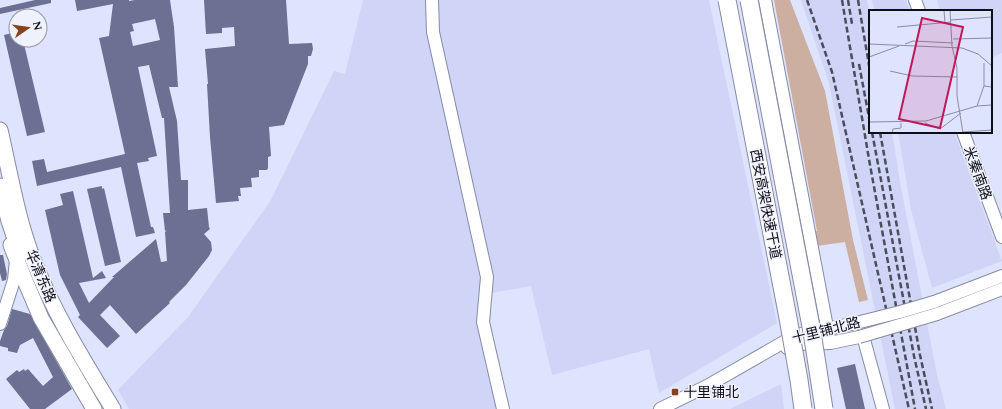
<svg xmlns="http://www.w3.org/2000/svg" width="1002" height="409" font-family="Spectral,'Noto Sans SC',serif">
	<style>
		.built { fill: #d0d5f7 }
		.green { fill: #ccafa1 }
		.building { fill: #6c7092; fill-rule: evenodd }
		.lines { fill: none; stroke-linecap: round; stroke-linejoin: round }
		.minor-casing { stroke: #878ba4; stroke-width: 14 }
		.major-casing { stroke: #878ba4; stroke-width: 17 }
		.minor { stroke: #fff; stroke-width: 12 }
		.major { stroke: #fff; stroke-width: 15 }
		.rail { stroke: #4b4d5b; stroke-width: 2.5; stroke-dasharray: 6 3; stroke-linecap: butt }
		.minor-bridge-casing { stroke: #878ba4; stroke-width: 14; stroke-linecap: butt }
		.highway-bridge-casing { stroke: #878ba4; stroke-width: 19; stroke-linecap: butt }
		.minor-bridge { stroke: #fff; stroke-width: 12 }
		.highway-bridge { stroke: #fff; stroke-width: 17 }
		.poi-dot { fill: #87411c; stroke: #eff1fc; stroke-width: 1.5 }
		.labels { text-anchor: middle; stroke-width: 3; stroke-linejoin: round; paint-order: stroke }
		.street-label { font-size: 14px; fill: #0d0e17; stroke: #eff1fc }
		.poi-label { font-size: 14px; fill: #0d0e17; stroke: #eff1fc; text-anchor: start }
		.inset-road { fill: none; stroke: #8a8ea2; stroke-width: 1 }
		.view { fill: #c2185b; fill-opacity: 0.15; stroke: #c2185b; stroke-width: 2 }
		.inset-edge { fill: none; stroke: #0d0e17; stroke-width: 2 }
	</style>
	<rect width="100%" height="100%" fill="#dee3fe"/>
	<g class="built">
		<polygon points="363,0 709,0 777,323 659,393 649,349 552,375 531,286 492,293 490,329 506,409 129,409 118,390 188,317 271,200 334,71 345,74"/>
		<polygon points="801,0 867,0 870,15 870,132 892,132 900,182 937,375 946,409 895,409 829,83"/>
		<polygon points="872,0 906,0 910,11 875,11"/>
		<polygon points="937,0 1002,0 1002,53 991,58 991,11 940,11"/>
		<polygon points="898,132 954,132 1002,261 932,288 911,210"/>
		<polygon points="781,384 784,409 730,409"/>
	</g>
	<polygon class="green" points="774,0 790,0 825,91 853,240 868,300 859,302 845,242 816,246 813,232 817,231"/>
	<g class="building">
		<polygon points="35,0 51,0 51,3 0,14 0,8"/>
		<path d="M75,0H129V1L135,0H170L174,27L178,87H169L177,121L181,180H188V210L207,208L209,227L210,229L204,234L211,242L212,250L209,256L186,285L169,302L170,303L136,334L110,305L100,315L120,336L107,348L78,317L80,315L60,275L45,210L63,205L60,194L73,191L93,278L102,271L106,278L79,283L89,303L114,277H112L156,239L161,262L167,261L165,232L167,230L165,231L163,213H170L164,118H162L149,65L138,67L157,156L148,158L149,161L137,163L151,227H153L155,233L136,237L121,167L37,186L32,161L44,159L47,172L125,154L99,38L109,36L113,4L77,11ZM155,19L160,40L133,46L130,32L134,31L132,24Z"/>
		<polygon points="204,0 286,0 289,44 312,43 313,49 311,56 308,56 308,64 284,125 269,127 271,156 268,157 268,168 267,170 259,170 259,177 251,178 252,187 240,188 241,196 238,196 239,201 216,203 210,137 207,84 208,84 205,49 235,46 234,27 222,28 222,33 206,34"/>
		<polygon points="16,32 16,40 23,40 45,132 27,136 4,35"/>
		<polygon points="102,186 102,189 104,188 121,262 105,266 87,189"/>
		<polygon points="0,255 3,255 7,274 6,280 2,281 0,273"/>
		<polygon points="12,309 30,314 72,389 45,409 30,409 6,379 17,370 19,372 24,369 25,371 28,369 43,386 53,377 33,338 20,345 17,353 8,351 8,348 0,346 0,341 4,330 7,326"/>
		<polygon points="855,364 865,409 846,409 837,368"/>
	</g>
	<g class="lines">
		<g class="minor-casing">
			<g id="minor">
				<polyline points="432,0 433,32 487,277 483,322 503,409"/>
				<polyline points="765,0 830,343"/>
				<polyline points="915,0 919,11"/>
				<polyline points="963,132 1002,237"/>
				<polyline points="934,302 1002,276"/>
				<polyline points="937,314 1002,289"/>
				<polyline points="0,324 14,280 16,260"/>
				<polyline points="863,336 883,409"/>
				<polyline points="787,348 797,344 830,343 859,337"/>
				<polyline points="660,409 707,386 796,335 856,323"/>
			</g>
		</g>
		<g class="major-casing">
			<g id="major">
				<path d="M0,130C10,173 17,218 33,259C53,312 84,361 113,409"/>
				<polyline points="0,186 9,221 20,254"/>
				<polyline points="11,245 26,283 41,318 94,409"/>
			</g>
		</g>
		<use href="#minor" class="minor"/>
		<use href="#major" class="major"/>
		<g class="rail">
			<polyline points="807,0 832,72 909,409"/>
			<polyline points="842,0 870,165 915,409"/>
			<polyline points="848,0 852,24"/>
			<polyline points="858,0 870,71"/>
			<polyline points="859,64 870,123"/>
			<polyline points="872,132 914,356 926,409"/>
			<polyline points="880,132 920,355 932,409"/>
		</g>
		<g class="minor-bridge-casing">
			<g id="minor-bridge">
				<polyline points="856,323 900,312 934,302"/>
				<polyline points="859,337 937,314"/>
			</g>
		</g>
		<g class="highway-bridge-casing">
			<g id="highway-bridge">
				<polyline points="727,0 788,318 799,380 803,409"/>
				<polyline points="749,0 812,332 824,409"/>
			</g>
		</g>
		<use href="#minor-bridge" class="minor-bridge"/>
		<use href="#highway-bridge" class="highway-bridge"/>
	</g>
	<rect class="poi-dot" x="671" y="388" width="8" height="8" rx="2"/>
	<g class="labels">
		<g class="street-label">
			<text transform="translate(978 173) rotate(70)" y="5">米秦南路</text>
			<text transform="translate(766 204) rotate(79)" y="5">西安高架快速干道</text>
			<text transform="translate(41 276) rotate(67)" y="5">华清东路</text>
			<text transform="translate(826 330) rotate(-14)" y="5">十里铺北路</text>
		</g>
		<g class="poi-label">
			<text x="683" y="397">十里铺北</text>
		</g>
	</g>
	<g transform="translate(869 10)">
		<rect width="123" height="123" fill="#dee3fe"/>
		<path class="inset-road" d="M75,0L76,13M81,0L83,36L88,58V86L94,123M82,10L123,7M28,17L82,12M84,29L123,28M0,34L93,38L109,44L123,56M36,34L44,31L84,33M0,47L30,36M21,61L43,66L88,67M115,76V53M108,96L115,76L123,77M0,112L57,111L108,96L123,95M56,113L71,119L92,103M94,122L123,120M23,123L24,119L32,118V113"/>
		<path class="view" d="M53,8L94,17L71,118L30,109Z"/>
		<rect width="123" height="123" class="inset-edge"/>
	</g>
	<g transform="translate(28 28) rotate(77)"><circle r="19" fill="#eff1fc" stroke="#9596a0"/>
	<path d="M0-3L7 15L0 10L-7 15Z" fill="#87411c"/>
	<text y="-6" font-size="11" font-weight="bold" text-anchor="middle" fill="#0d0e17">N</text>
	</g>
</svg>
